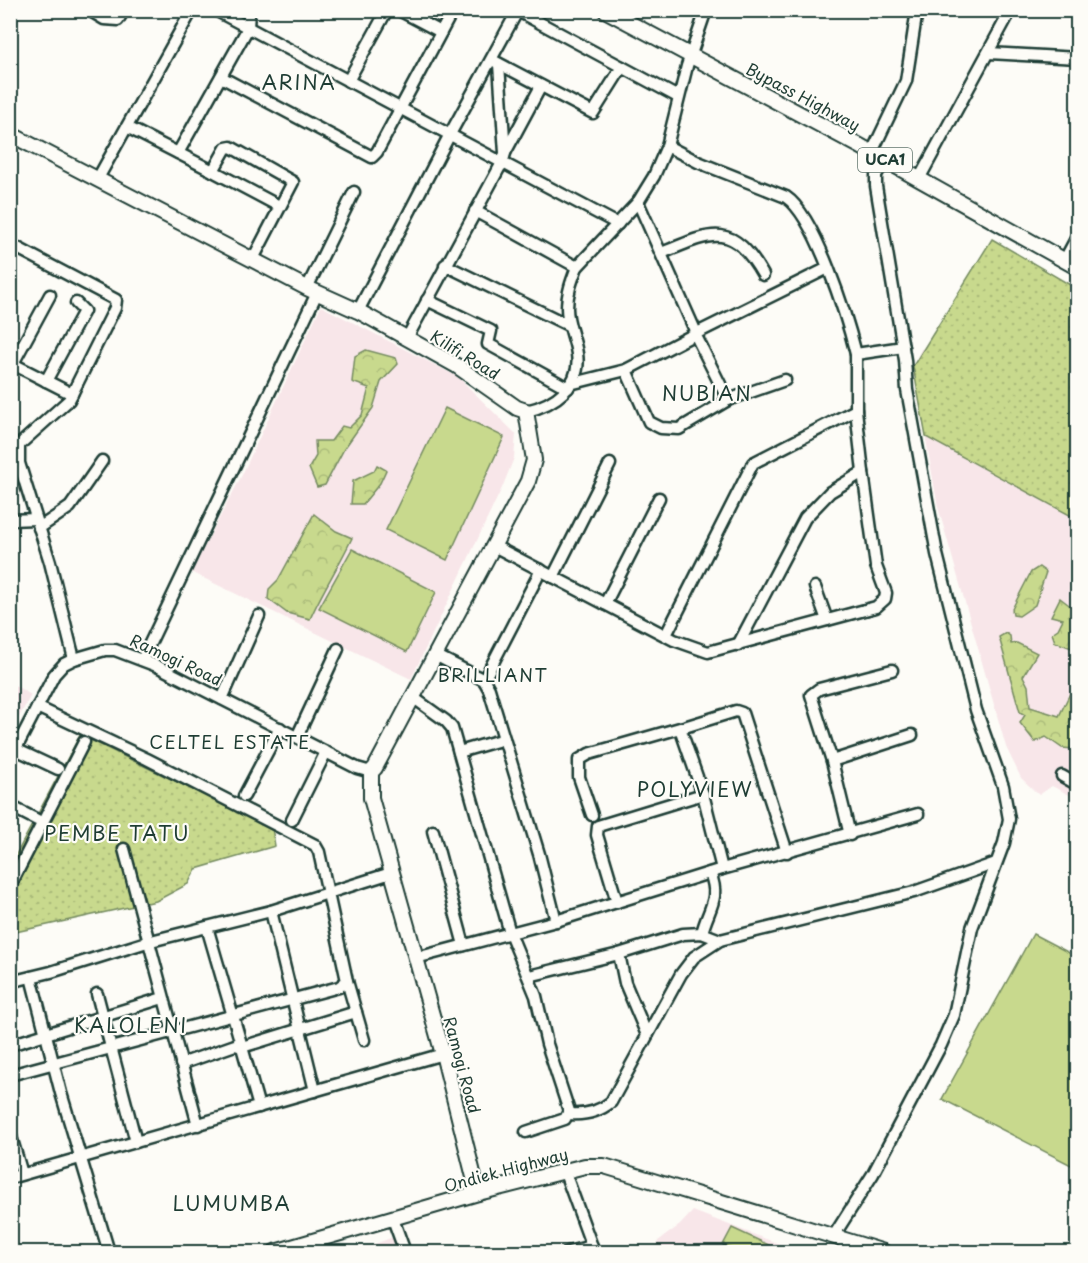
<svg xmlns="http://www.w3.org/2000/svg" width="1088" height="1263" font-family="'Playpen Sans',sans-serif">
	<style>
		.built { fill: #f8e6e9 }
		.grass { fill: url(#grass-dots); stroke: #748b60; stroke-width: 1.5 }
		.forest { fill: url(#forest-crowns); stroke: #748b60; stroke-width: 1.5 }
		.garden { fill: #c8d98d; stroke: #748b60; stroke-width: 1.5 }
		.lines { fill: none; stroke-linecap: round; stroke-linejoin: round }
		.minor-casing { stroke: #1f3d34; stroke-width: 15 }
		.major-casing { stroke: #1f3d34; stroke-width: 18 }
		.minor { stroke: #fdfcf7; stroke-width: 10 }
		.major { stroke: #fdfcf7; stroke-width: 14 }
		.labels { text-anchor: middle; stroke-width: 4.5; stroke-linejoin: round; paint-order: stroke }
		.shield { fill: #fdfcf7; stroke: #62766e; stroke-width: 1.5 }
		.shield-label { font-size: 15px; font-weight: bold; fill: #1f3d34 }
		.street-label { font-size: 16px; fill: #1f3d34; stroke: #fdfcf7 }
		.neighbourhood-label { font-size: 18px; letter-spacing: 1.5px; fill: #1f3d34; stroke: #fdfcf7 }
		.quarter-label { font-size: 20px; letter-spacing: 1.5px; fill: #1f3d34; stroke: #fdfcf7 }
	</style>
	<defs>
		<pattern id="grass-dots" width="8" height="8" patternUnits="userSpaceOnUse" patternTransform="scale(1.5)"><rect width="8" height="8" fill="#c8d98d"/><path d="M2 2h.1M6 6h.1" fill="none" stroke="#abbb7a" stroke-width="1.8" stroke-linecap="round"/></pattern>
		<pattern id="forest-crowns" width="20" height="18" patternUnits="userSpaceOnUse" patternTransform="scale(1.5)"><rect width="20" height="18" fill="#c8d98d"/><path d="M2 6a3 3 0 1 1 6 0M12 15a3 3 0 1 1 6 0" fill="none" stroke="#abbb7a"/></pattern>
	</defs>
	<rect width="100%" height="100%" fill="#fdfcf7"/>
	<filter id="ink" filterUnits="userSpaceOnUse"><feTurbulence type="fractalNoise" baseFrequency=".0167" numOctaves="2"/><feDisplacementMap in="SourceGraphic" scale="12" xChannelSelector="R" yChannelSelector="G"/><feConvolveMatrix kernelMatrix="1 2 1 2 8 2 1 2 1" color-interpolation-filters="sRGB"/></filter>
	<g filter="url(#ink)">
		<g class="built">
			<polygon points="1077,302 1077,799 1052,786 1039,795 1021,778 1006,747 938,507 913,367 921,349"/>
			<polygon points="321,306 458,377 516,434 514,458 502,488 411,679 191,572 241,477"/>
			<polygon points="11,683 31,695 11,732"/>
			<polygon points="693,1211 800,1252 653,1252 658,1241 680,1225"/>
			<polygon points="393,1237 398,1252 355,1252"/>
		</g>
		<g class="grass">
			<polygon points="992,239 1077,289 1077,519 926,437 913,366"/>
			<polygon points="80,735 272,828 275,846 196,869 188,884 156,901 11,933 10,866"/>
		</g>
		<g class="forest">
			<polygon points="366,350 396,358 398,364 381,382 373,408 344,449 325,485 317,487 309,468 316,456 315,441 331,441 342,426 349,428 362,415 369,388 352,382 355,356"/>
			<polygon points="377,465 386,470 380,483 363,504 351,504 353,481 374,471"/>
			<path d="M314,514L336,531L352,538C339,566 322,591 310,619L287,613L268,599L269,589L278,580Z"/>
			<polygon points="1039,567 1046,572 1035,605 1019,616 1013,615 1012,609 1031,572"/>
			<polygon points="1060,598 1077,611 1077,650 1055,642 1052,633 1058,629 1063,619 1051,616"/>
			<polygon points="1006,633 1010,636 1011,644 1017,643 1037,653 1023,676 1028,686 1030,707 1059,716 1077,679 1078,744 1074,749 1062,748 1046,737 1035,742 1020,723 1025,715 1020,712 999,637"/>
		</g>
		<g class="garden">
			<polygon points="445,408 504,437 447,560 386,530"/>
			<polygon points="352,549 436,592 407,652 319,608"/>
			<polygon points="1033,934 1077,957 1077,1168 942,1099"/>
			<polygon points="732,1228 771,1246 768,1252 739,1252 723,1245"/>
		</g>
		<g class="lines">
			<g class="minor-casing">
				<g id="minor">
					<polyline points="89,10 104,19 118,20 124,10"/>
					<polyline points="215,10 618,224"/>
					<polyline points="399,10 441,32"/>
					<polyline points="516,10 678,97"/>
					<polyline points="989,53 1078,58"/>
					<polyline points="494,61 593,113 622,67"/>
					<polyline points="221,77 372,157 377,152 453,10"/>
					<polyline points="348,81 387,10"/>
					<polyline points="127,127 213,171"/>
					<path d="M667,146L698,162L786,197C816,217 847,318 856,354"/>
					<polyline points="872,152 906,81 917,10"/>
					<polyline points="178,153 248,28 249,10"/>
					<polyline points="505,153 541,86"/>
					<polyline points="919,179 1011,10"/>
					<polyline points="97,180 192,10"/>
					<polyline points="475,211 577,267"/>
					<polyline points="10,244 116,300 115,308 69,400 19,445 19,463 50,562 74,659"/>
					<path d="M662,253C712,232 732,221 763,275"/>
					<polyline points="253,259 293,182 231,147 226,148 213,171 279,206"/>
					<polyline points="1064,261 1078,235"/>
					<polyline points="445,265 568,325"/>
					<polyline points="307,288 354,192"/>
					<polyline points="427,300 491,331 488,344 568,388"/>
					<polyline points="358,311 449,136 518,10"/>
					<polyline points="407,338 503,161 505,153 499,64"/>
					<polyline points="13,364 72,394"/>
					<polyline points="10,369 50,295"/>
					<polyline points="626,370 649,422 661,428 679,429 728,400 785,380"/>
					<polyline points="46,381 84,311 76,303"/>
					<polyline points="570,384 626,370 695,334 694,328 638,202"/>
					<polyline points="728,400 695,334 826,269"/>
					<path d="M526,411C554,405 582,385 577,354C575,338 567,324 567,308C567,293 572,280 577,267L638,202L654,176L667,146L687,66L706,10"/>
					<polyline points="10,520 36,519"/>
					<polyline points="39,528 70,507 102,461"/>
					<polyline points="494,546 674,640 708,652 876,607 885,599 886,593 876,566 863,472 856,410 856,354 903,347"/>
					<polyline points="553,577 610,464"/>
					<polyline points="815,587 827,620"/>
					<polyline points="605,604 659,498"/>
					<polyline points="666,635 753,463 856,410"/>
					<polyline points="738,645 805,518 830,492 863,472"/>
					<polyline points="142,660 317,293"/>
					<polyline points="484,680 541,570"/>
					<polyline points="414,698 446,721 452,728 510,933 536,996 547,1044 569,1111 565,1119 526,1132"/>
					<polyline points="222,699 259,616"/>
					<polyline points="681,728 736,711 742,713 787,852"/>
					<polyline points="297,737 338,649"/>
					<polyline points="11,747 58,769"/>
					<polyline points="459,752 504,739"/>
					<polyline points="10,760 54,675 64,664 74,659 105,650 115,650 157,666 357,768 371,772"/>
					<polyline points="832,761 912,735"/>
					<polyline points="1062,776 1078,785"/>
					<polyline points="244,796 280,728"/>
					<polyline points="10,806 43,823"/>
					<polyline points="592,815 579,777 579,760 589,754 680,728 703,794 722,869"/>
					<polyline points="292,820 326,752"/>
					<polyline points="433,831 464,945"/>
					<polyline points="850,835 832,761 811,695 819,689 892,670"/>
					<polyline points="124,849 198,1125"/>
					<polyline points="10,886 84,742"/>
					<polyline points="617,902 597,835 598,826 703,794"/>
					<polyline points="271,911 315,1091"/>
					<polyline points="556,921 722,869 918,814"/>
					<polyline points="207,927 242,1047 356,1012"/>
					<path d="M702,933C708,908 721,900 710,873"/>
					<polyline points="619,954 625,983 647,1035"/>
					<polyline points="416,958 556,921 539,854 489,689 484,680 437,656"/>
					<polyline points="529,976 619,954 683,934 702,933 720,940"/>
					<polyline points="31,977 61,1093 109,1252"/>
					<polyline points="347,981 364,1040"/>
					<polyline points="10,982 51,972 147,942 271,911 391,873"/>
					<polyline points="97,994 136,1142"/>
					<polyline points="10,1045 163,998"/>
					<polyline points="181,1064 235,1045 242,1047 259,1107"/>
					<polyline points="10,1075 339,987 347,981 319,852 315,845 147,759 37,707"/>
					<path d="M570,1114C585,1115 599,1112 611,1102L681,974L694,957L720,940L914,892L996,863"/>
					<polyline points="10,1133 22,1174"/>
					<polyline points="564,1170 594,1252"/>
					<polyline points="10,1178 443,1054"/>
					<polyline points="393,1219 405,1252"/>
					<polyline points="833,1237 873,1174 941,1045 954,1015 972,928 1004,843 1009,819 1003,786 976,710 937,554 907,390 905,360 876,186 876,175 885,160"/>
					<polyline points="568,1252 592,1246"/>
				</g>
			</g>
			<g class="major-casing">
				<g id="major">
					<polyline points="605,10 860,146 1078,268"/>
					<polyline points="10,134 307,288 358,311 457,366 517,408 526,411 534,460 528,481 375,768 371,772 371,798 443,1054 478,1193"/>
					<polyline points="275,1252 478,1193 585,1166 604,1166 624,1172 884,1252"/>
				</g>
			</g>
			<use href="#minor" class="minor"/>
			<use href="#major" class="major"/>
		</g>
	</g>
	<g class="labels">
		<rect class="shield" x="858" y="148" width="54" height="24" rx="4.5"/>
		<g class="shield-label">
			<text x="885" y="165">UCA1</text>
		</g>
		<g class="street-label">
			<text transform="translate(803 97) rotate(28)" y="6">Bypass Highway</text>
			<text transform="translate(465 355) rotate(32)" y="6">Kilifi Road</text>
			<text transform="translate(176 660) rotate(25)" y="6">Ramogi Road</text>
			<text transform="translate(462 1065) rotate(75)" y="6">Ramogi Road</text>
			<text transform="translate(506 1170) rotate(-15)" y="6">Ondiek Highway</text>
		</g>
		<g class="neighbourhood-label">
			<text x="493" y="682">BRILLIANT</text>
			<text x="230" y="749">CELTEL ESTATE</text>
		</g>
		<g class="quarter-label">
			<text x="299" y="90">ARINA</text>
			<text x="707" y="401">NUBIAN</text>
			<text x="695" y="797">POLYVIEW</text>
			<text x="117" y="841">PEMBE TATU</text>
			<text x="131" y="1033">KALOLENI</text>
			<text x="232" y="1211">LUMUMBA</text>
		</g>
	</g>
	<rect width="1088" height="1263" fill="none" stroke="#fdfcf7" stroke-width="36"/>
	<rect x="18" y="18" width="1052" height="1227" fill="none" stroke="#1f3d34" stroke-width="2" filter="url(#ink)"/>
</svg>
